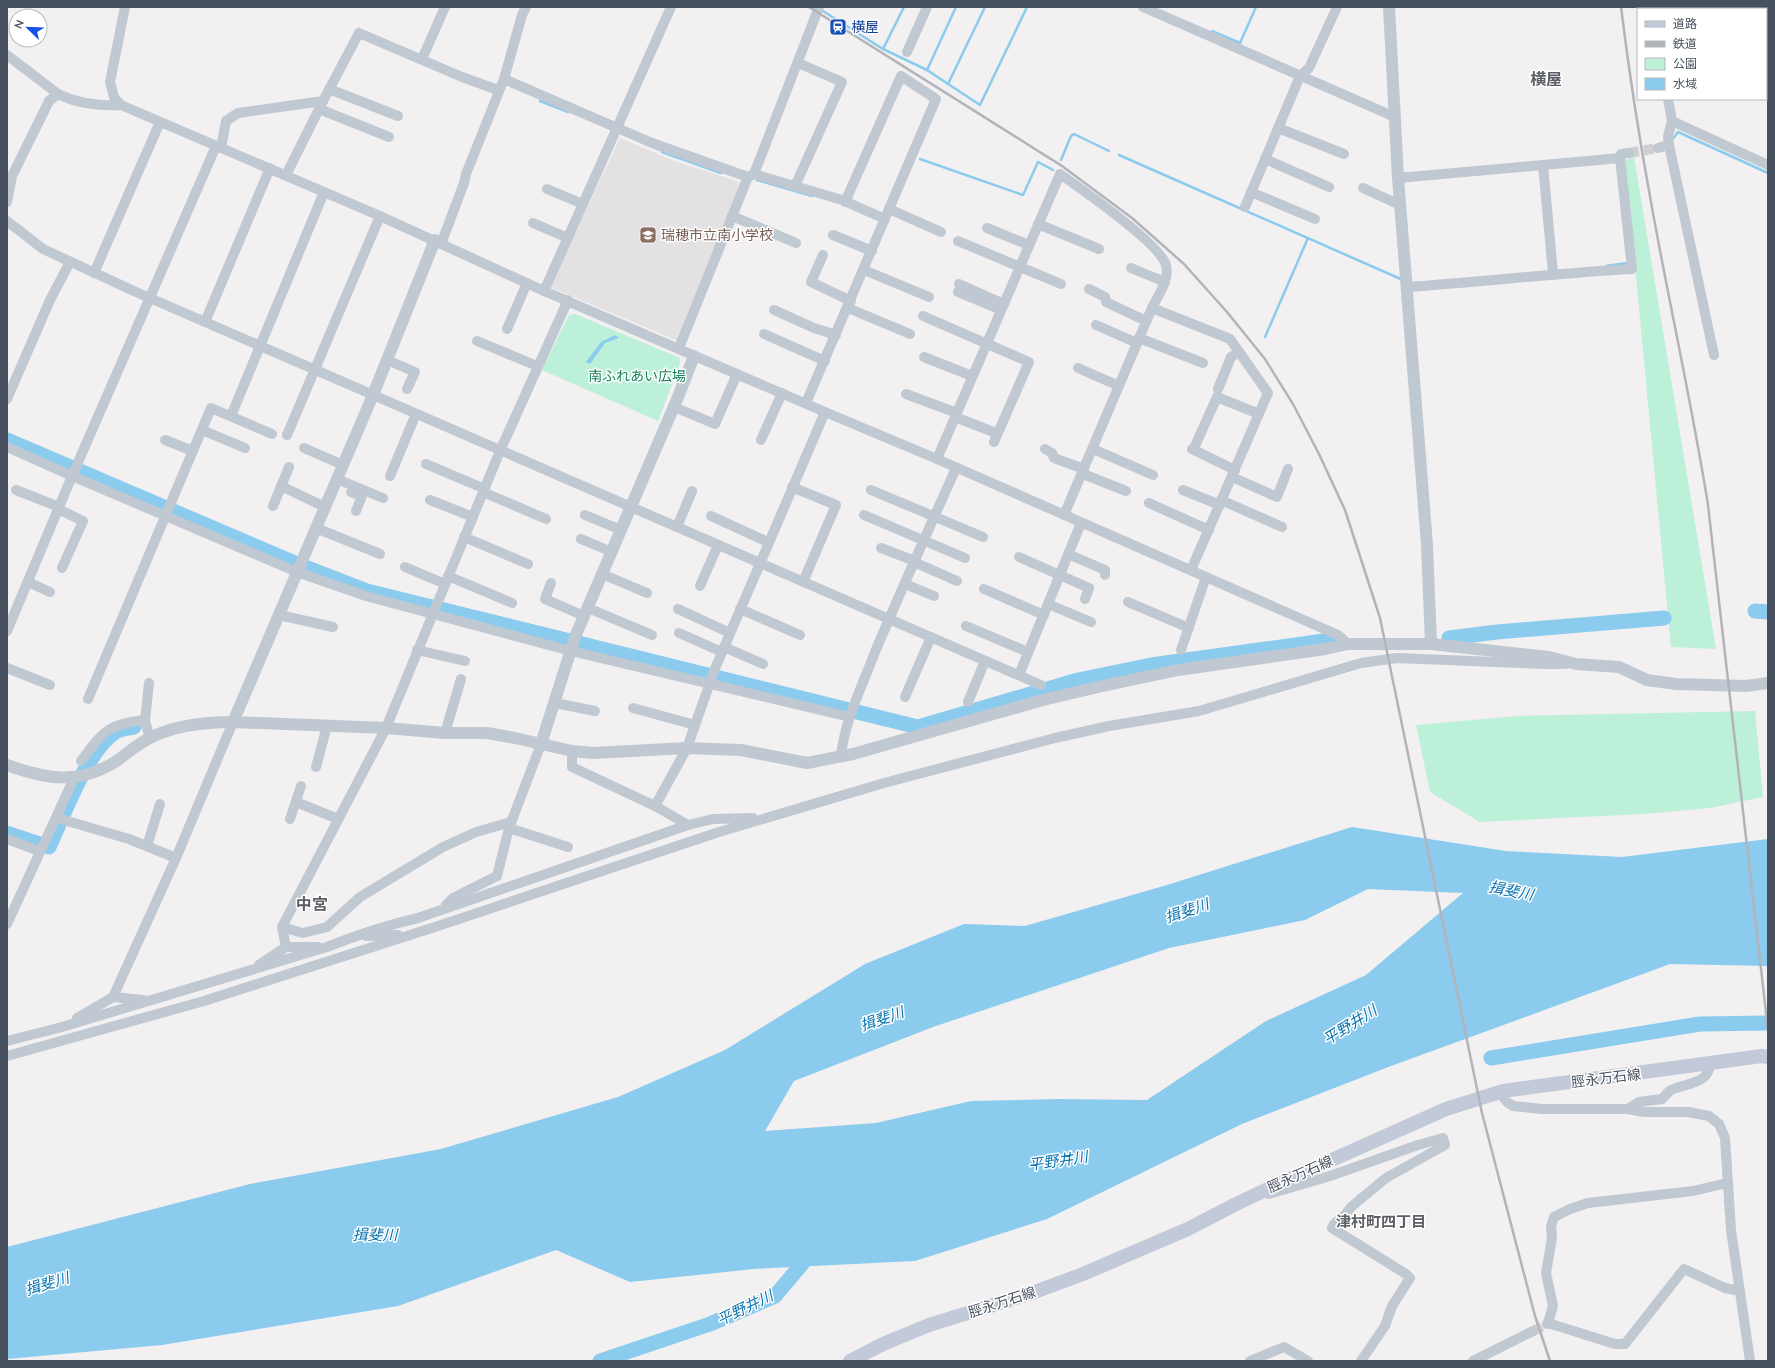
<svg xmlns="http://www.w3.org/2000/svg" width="1775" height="1368" font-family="Quicksand,'Noto Sans JP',sans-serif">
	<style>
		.education { fill: #e3e1e2 }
		.green { fill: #bdf0d8 }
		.water { fill: #8acbee; fill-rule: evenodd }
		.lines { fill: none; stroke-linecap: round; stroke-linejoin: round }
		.stream { stroke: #8acbee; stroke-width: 2.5 }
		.river { stroke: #8acbee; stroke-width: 15 }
		.minor-tunnel { stroke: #d0d0d3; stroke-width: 10; stroke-dasharray: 10 5; stroke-linecap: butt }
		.minor { stroke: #c0c8d2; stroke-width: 10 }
		.tertiary { stroke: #c0c8d2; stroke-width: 12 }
		.secondary { stroke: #c2cad9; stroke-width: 14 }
		.rail { stroke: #b2b4ba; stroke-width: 2.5 }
		.labels { text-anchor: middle; stroke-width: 3; stroke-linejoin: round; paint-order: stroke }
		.transit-label { font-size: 14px; fill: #164399; stroke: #fff; text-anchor: start }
		.education-label { font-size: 14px; fill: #785e54; stroke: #fff; text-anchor: start }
		.park-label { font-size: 14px; fill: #15825b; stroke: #fff }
		.street-label { font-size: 14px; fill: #47505e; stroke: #fff }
		.water-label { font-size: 15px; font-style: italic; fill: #0974af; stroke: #fff }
		.neighbourhood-label { font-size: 15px; font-weight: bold; fill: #5c5f65; stroke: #fff }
		.quarter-label { font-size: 16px; font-weight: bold; fill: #5c5f65; stroke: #fff }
	</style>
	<rect width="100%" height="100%" fill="#f2f0f0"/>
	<polygon class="education" points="620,138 674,161 743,183 678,341 550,287"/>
	<g class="green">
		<polygon points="1634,157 1716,649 1671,647 1625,160"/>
		<polygon points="575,314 680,358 680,364 658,421 542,370 569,315"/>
		<polygon points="1755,711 1763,797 1710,808 1644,814 1480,822 1430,792 1416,725 1517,716"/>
	</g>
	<g class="water">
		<polygon points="615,335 619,338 605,343 590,364 586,362 601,342"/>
		<path d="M1352,827L1506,851L1622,857L1768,839V966L1670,964L1391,1066L1242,1124L1047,1219L915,1261L754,1269L630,1282L556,1250L398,1306L162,1345L7,1359V1247L250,1184L441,1149L618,1097L725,1050L865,964L964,924L1025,926L1167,885ZM1368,889L1463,893L1366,975L1266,1021L1147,1100L1057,1099L971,1101L876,1123L765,1131L794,1081L933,1027L1169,948L1305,920Z"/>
	</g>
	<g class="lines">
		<g class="stream">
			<polyline points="823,11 883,49 927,70 980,105 1027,7"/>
			<polyline points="1212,31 1240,43 1256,7"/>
			<polyline points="883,49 904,7"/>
			<polyline points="927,70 956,7"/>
			<polyline points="948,84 985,7"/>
			<polyline points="540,101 568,112"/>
			<polyline points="1672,140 1678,132 1768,173"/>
			<polyline points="662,152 721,173"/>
			<polyline points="1119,155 1403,280"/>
			<polyline points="920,159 1023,195 1038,162 1053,170"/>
			<polyline points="1061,160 1071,136 1074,134 1109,151"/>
			<polyline points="757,180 812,196"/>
			<polyline points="1606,266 1627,263"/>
			<polyline points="1265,337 1308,238"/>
		</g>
		<g class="river">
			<polyline points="7,440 297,564 367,591 918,727 1078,680 1151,665 1331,640"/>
			<polyline points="1755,611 1768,612"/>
			<polyline points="1449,638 1497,632 1664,618"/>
			<path d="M7,833L49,847C64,815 86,753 114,733C119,729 128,728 134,727"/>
			<polyline points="1491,1058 1700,1024 1768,1023"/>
			<polyline points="600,1361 710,1324 775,1296 812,1252"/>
		</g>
		<g class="minor-tunnel">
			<polyline points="1629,153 1658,148"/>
			<polyline points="1533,1331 1547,1324"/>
		</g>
		<g class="minor">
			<polyline points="125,7 110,82 114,97 121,105 380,216 544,291 825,412 937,459 1338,635 1348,644"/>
			<polyline points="1143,7 1395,117"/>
			<polyline points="1655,7 1656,9"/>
			<polyline points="907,52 927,7"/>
			<path d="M7,55L58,94C78,104 99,106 121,105"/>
			<polyline points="422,59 445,7"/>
			<polyline points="504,79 652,143 748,177"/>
			<polyline points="329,89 398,116"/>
			<polyline points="319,109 389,137"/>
			<polyline points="1672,121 1768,165"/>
			<polyline points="1278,128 1344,154"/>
			<polyline points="1669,145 1714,355"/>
			<polyline points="221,148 226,121 238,113 323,101"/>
			<polyline points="1658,148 1669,145 1668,136 1672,121 1668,99"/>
			<polyline points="1265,159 1329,187"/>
			<polyline points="1543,165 1553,273"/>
			<polyline points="754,174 842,200 885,219"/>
			<polyline points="286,175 323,101 359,33 462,77 498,90"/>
			<polyline points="1398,178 1620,158"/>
			<polyline points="795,186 842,82 798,63"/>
			<polyline points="1363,188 1400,205"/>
			<polyline points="547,189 583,204"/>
			<polyline points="1251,192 1315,219"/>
			<polyline points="7,202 12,176 49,101 58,94"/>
			<polyline points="1245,207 1300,76 1309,68 1337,7"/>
			<polyline points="889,209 941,232"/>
			<polyline points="732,216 796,243"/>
			<polyline points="7,221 43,249 136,292 1041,685"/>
			<polyline points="533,223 568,238"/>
			<polyline points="1038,224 1099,249"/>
			<polyline points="987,228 1029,245"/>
			<polyline points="833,235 872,251"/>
			<polyline points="958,241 1061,284"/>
			<polyline points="441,244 464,183 466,174 504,79 522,15 526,7"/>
			<polyline points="823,255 811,282 851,301"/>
			<polyline points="1131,268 1165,282"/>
			<polyline points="864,270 929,297"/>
			<polyline points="94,273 160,122"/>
			<polyline points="959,284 1004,304"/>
			<path d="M1407,287C1482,282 1557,273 1632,269L1620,158L1621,154L1629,153"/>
			<polyline points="1089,289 1105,297 1106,302 1146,321"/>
			<polyline points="544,291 671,7"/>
			<polyline points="958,292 1001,310"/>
			<polyline points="848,308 910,334"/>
			<polyline points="1152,308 1230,339 1268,393 1191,570"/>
			<polyline points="774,310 814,328 836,335"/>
			<polyline points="923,316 1029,362 994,442"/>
			<polyline points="205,322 270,168"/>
			<polyline points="1096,325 1137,343"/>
			<polyline points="507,329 527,283"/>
			<polyline points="764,334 825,361"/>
			<polyline points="1139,338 1203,363"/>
			<polyline points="477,341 537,366"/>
			<polyline points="679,348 748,177 754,174 819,7"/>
			<polyline points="924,357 972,376"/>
			<polyline points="387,360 415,372 407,389"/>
			<polyline points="1078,368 1119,386"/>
			<polyline points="1218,389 1231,357 1239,352"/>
			<polyline points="906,394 957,413"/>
			<polyline points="7,399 50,300 70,262"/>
			<polyline points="806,403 936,99 901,76 845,202"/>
			<polyline points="674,407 715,424 737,374"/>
			<polyline points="231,416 324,192"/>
			<polyline points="955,417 996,433"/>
			<polyline points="202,430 245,448"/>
			<polyline points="287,435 380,216"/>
			<polyline points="165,440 193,451"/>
			<polyline points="761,440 782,393"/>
			<polyline points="1195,446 1217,397 1259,414"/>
			<polyline points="7,447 72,476 297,572 366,596 571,651 850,717"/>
			<polyline points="304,448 343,465"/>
			<polyline points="1045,449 1052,453 1054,458 1084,469"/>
			<polyline points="1093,449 1153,475"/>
			<polyline points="1192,449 1235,470"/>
			<path d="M937,459L1060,174C1080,188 1160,244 1166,265C1170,280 1158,295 1152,308L1064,515"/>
			<polyline points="426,464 485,489"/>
			<polyline points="1083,474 1126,491"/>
			<polyline points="390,476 416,414"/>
			<polyline points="1232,477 1277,497 1288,469"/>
			<polyline points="337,479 383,498"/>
			<polyline points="281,486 325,507"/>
			<polyline points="792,487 836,505 803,582"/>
			<polyline points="16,490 59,507"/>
			<polyline points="871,490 983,537"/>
			<polyline points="1183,490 1220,505"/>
			<polyline points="351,492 362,496 356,511"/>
			<polyline points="483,492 546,519"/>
			<polyline points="430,500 473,517"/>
			<polyline points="1221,500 1282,527"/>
			<polyline points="1149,503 1209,530"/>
			<polyline points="273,506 289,467"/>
			<polyline points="58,509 83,521 62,568"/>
			<polyline points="585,515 621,530"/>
			<polyline points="864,515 965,558"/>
			<polyline points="711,516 768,542"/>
			<polyline points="677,527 692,491"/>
			<polyline points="316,528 380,554"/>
			<polyline points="464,537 528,564"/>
			<polyline points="581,539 612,552"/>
			<polyline points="881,548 915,561"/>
			<polyline points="1068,554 1105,570 1105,575"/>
			<polyline points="1019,557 1089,588 1085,599"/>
			<polyline points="914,562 957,581"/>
			<polyline points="405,567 445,584"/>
			<polyline points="602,574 647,593"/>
			<polyline points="448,576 512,603"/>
			<polyline points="28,582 50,592"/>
			<polyline points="551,583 545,599 584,616"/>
			<polyline points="905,584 934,596"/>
			<polyline points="700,586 718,545"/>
			<polyline points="984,589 1044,615"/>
			<polyline points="1128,602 1189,628"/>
			<polyline points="1048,604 1091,622"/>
			<polyline points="588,608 652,635"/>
			<polyline points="678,609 730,633"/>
			<polyline points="740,609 800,635"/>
			<polyline points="279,615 333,627"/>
			<polyline points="966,626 1028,652"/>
			<polyline points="7,631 72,476 216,146"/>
			<polyline points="679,633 722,652"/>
			<polyline points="724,647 763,664"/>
			<polyline points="417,650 465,661"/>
			<polyline points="1181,650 1206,577"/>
			<polyline points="7,668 50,685"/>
			<polyline points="1019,675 1081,523"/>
			<polyline points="149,683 145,721 150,738"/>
			<polyline points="905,697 931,637"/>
			<polyline points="88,699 211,408 272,434"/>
			<polyline points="968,702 985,661"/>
			<polyline points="555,703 595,711"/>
			<polyline points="633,708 695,725"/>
			<polyline points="445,733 461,679"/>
			<polyline points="572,751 572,767 655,806 688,825"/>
			<path d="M841,756C845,719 862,687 875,652C901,590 929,529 956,468"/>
			<path d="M81,761C103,732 107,724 145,720"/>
			<polyline points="316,767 327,726"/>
			<polyline points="296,802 338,819"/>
			<polyline points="655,806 687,748 714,671 825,412"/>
			<polyline points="57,818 129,839 176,858"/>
			<polyline points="290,819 301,786"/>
			<polyline points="509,828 568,847"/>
			<polyline points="7,839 39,851"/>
			<polyline points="147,846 160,804"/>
			<polyline points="446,905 453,898 497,876 509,828 541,744"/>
			<polyline points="7,924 74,778"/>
			<polyline points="282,927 303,933 327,927 360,897 443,847 476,832 511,822"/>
			<polyline points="366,936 398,935"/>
			<polyline points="286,947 318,947"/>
			<polyline points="259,965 286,947 282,927 386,728 500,451 568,300"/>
			<polyline points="113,997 143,1000"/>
			<polyline points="77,1018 113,997 176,858 233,722"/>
			<path d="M7,1041L62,1027L327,947C357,935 387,925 418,918L688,825L713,819L753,818"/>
			<polyline points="7,1056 204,1001 435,927 719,832 884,783 1055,738 1109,726 1199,711 1361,663 1397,658 1543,664 1566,664"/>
			<polyline points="1503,1091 1503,1097 1507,1102 1513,1106 1542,1109 1628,1109 1644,1112 1688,1112 1709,1116 1719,1124 1725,1138 1731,1230 1750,1361"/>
			<path d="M1628,1109L1639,1102L1662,1099C1665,1096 1668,1092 1671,1090C1686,1083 1709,1084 1710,1064"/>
			<polyline points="1269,1194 1330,1176 1418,1145 1443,1138 1445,1145 1386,1178 1351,1207 1346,1214 1334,1224 1332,1228 1406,1274 1410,1278 1392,1306 1385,1326 1361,1361"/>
			<polyline points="1548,1323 1553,1306 1546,1273 1552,1238 1551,1226 1554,1217 1570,1209 1588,1203 1693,1191 1727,1183"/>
			<polyline points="1547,1324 1548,1323 1615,1344 1625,1344 1684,1269 1725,1288 1740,1291"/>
			<polyline points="1250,1361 1284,1347 1308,1361"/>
			<polyline points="1473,1361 1533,1331"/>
		</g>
		<g class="tertiary">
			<polyline points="1389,7 1398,178 1427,545 1431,644"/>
			<polyline points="233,722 373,395 435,240"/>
			<polyline points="541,744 575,637 678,397 694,356"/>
			<path d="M7,765C46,779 78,785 115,762C127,754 137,744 150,738C175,725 205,722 233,722L386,728L445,733H487L515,738L572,751L593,753L687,748L741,750L807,763L853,754L1043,700L1098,687L1178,670L1325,649L1348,644H1431L1549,657L1576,664L1619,667L1647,680L1676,684L1746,686L1768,683"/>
		</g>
		<polyline class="secondary" points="850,1361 883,1344 929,1325 1032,1293 1083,1274 1188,1229 1236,1204 1287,1180 1446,1109 1503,1091 1762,1056 1768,1057"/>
		<g class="rail">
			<polyline points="809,7 1062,166 1132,218 1184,264 1227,312 1265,359 1293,404 1319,454 1345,510 1380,618 1482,1113 1535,1316 1550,1361"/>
			<path d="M1621,7C1629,72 1639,137 1651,202C1669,303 1692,404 1708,505L1768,1030"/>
		</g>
	</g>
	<defs>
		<g id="station-square" transform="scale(0.9)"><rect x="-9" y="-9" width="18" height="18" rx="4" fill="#1a4fb4" stroke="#fff"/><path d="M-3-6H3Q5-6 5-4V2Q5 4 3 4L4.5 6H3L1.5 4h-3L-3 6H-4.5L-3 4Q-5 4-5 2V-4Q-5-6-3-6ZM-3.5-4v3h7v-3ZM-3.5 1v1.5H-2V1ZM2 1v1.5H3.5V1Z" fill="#fff"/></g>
		<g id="school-square" transform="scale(0.9)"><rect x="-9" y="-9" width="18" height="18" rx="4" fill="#8d6e63" stroke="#fff"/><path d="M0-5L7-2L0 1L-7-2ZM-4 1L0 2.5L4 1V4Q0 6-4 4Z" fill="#fff"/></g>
	</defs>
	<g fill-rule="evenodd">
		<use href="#station-square" x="838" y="27"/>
		<use href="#school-square" x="648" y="235"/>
	</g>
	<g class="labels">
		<g class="transit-label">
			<text x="851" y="32">横屋</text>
		</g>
		<g class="education-label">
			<text x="661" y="240">瑞穂市立南小学校</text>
		</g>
		<g class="park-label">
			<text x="637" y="381">南ふれあい広場</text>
		</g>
		<g class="street-label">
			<text transform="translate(1606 1078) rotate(-7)" y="5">脛永万石線</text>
			<text transform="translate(1300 1174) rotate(-24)" y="5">脛永万石線</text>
			<text transform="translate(1002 1302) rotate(-18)" y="5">脛永万石線</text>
		</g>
		<g class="water-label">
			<text transform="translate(1511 891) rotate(11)" y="5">揖斐川</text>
			<text transform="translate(1187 911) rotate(-19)" y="5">揖斐川</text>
			<text transform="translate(882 1019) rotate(-19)" y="5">揖斐川</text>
			<text transform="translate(1350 1025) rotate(-32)" y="5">平野井川</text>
			<text transform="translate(1058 1161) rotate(-8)" y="5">平野井川</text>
			<text x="375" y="1240">揖斐川</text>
			<text transform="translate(47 1284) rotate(-17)" y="5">揖斐川</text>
			<text transform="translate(745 1308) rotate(-26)" y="5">平野井川</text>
		</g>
		<g class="neighbourhood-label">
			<text x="1381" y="1227">津村町四丁目</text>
		</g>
		<g class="quarter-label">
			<text x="1546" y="85">横屋</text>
			<text x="312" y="910">中宮</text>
		</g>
	</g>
	<rect width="1775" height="1368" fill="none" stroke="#47505e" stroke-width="16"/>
	<rect x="1637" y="8" width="130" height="92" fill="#ffffff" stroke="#b5b9bf"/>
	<rect x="1645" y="21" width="20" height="6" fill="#c2cad9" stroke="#b5b9bf"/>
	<text x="1673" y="28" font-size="12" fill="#47505e">道路</text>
	<rect x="1645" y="41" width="20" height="6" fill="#b2b4ba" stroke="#b5b9bf"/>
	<text x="1673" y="48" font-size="12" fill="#47505e">鉄道</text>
	<rect x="1645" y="58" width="20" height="12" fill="#bdf0d8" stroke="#b5b9bf"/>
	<text x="1673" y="68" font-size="12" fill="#47505e">公園</text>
	<rect x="1645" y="78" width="20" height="12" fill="#8acbee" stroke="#b5b9bf"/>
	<text x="1673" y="88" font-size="12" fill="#47505e">水域</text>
	<g transform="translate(28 28) rotate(293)"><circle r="19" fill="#ffffff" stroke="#b5b9bf"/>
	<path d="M0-3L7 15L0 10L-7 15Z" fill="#1552e7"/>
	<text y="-6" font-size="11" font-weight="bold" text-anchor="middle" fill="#47505e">N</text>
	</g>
</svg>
